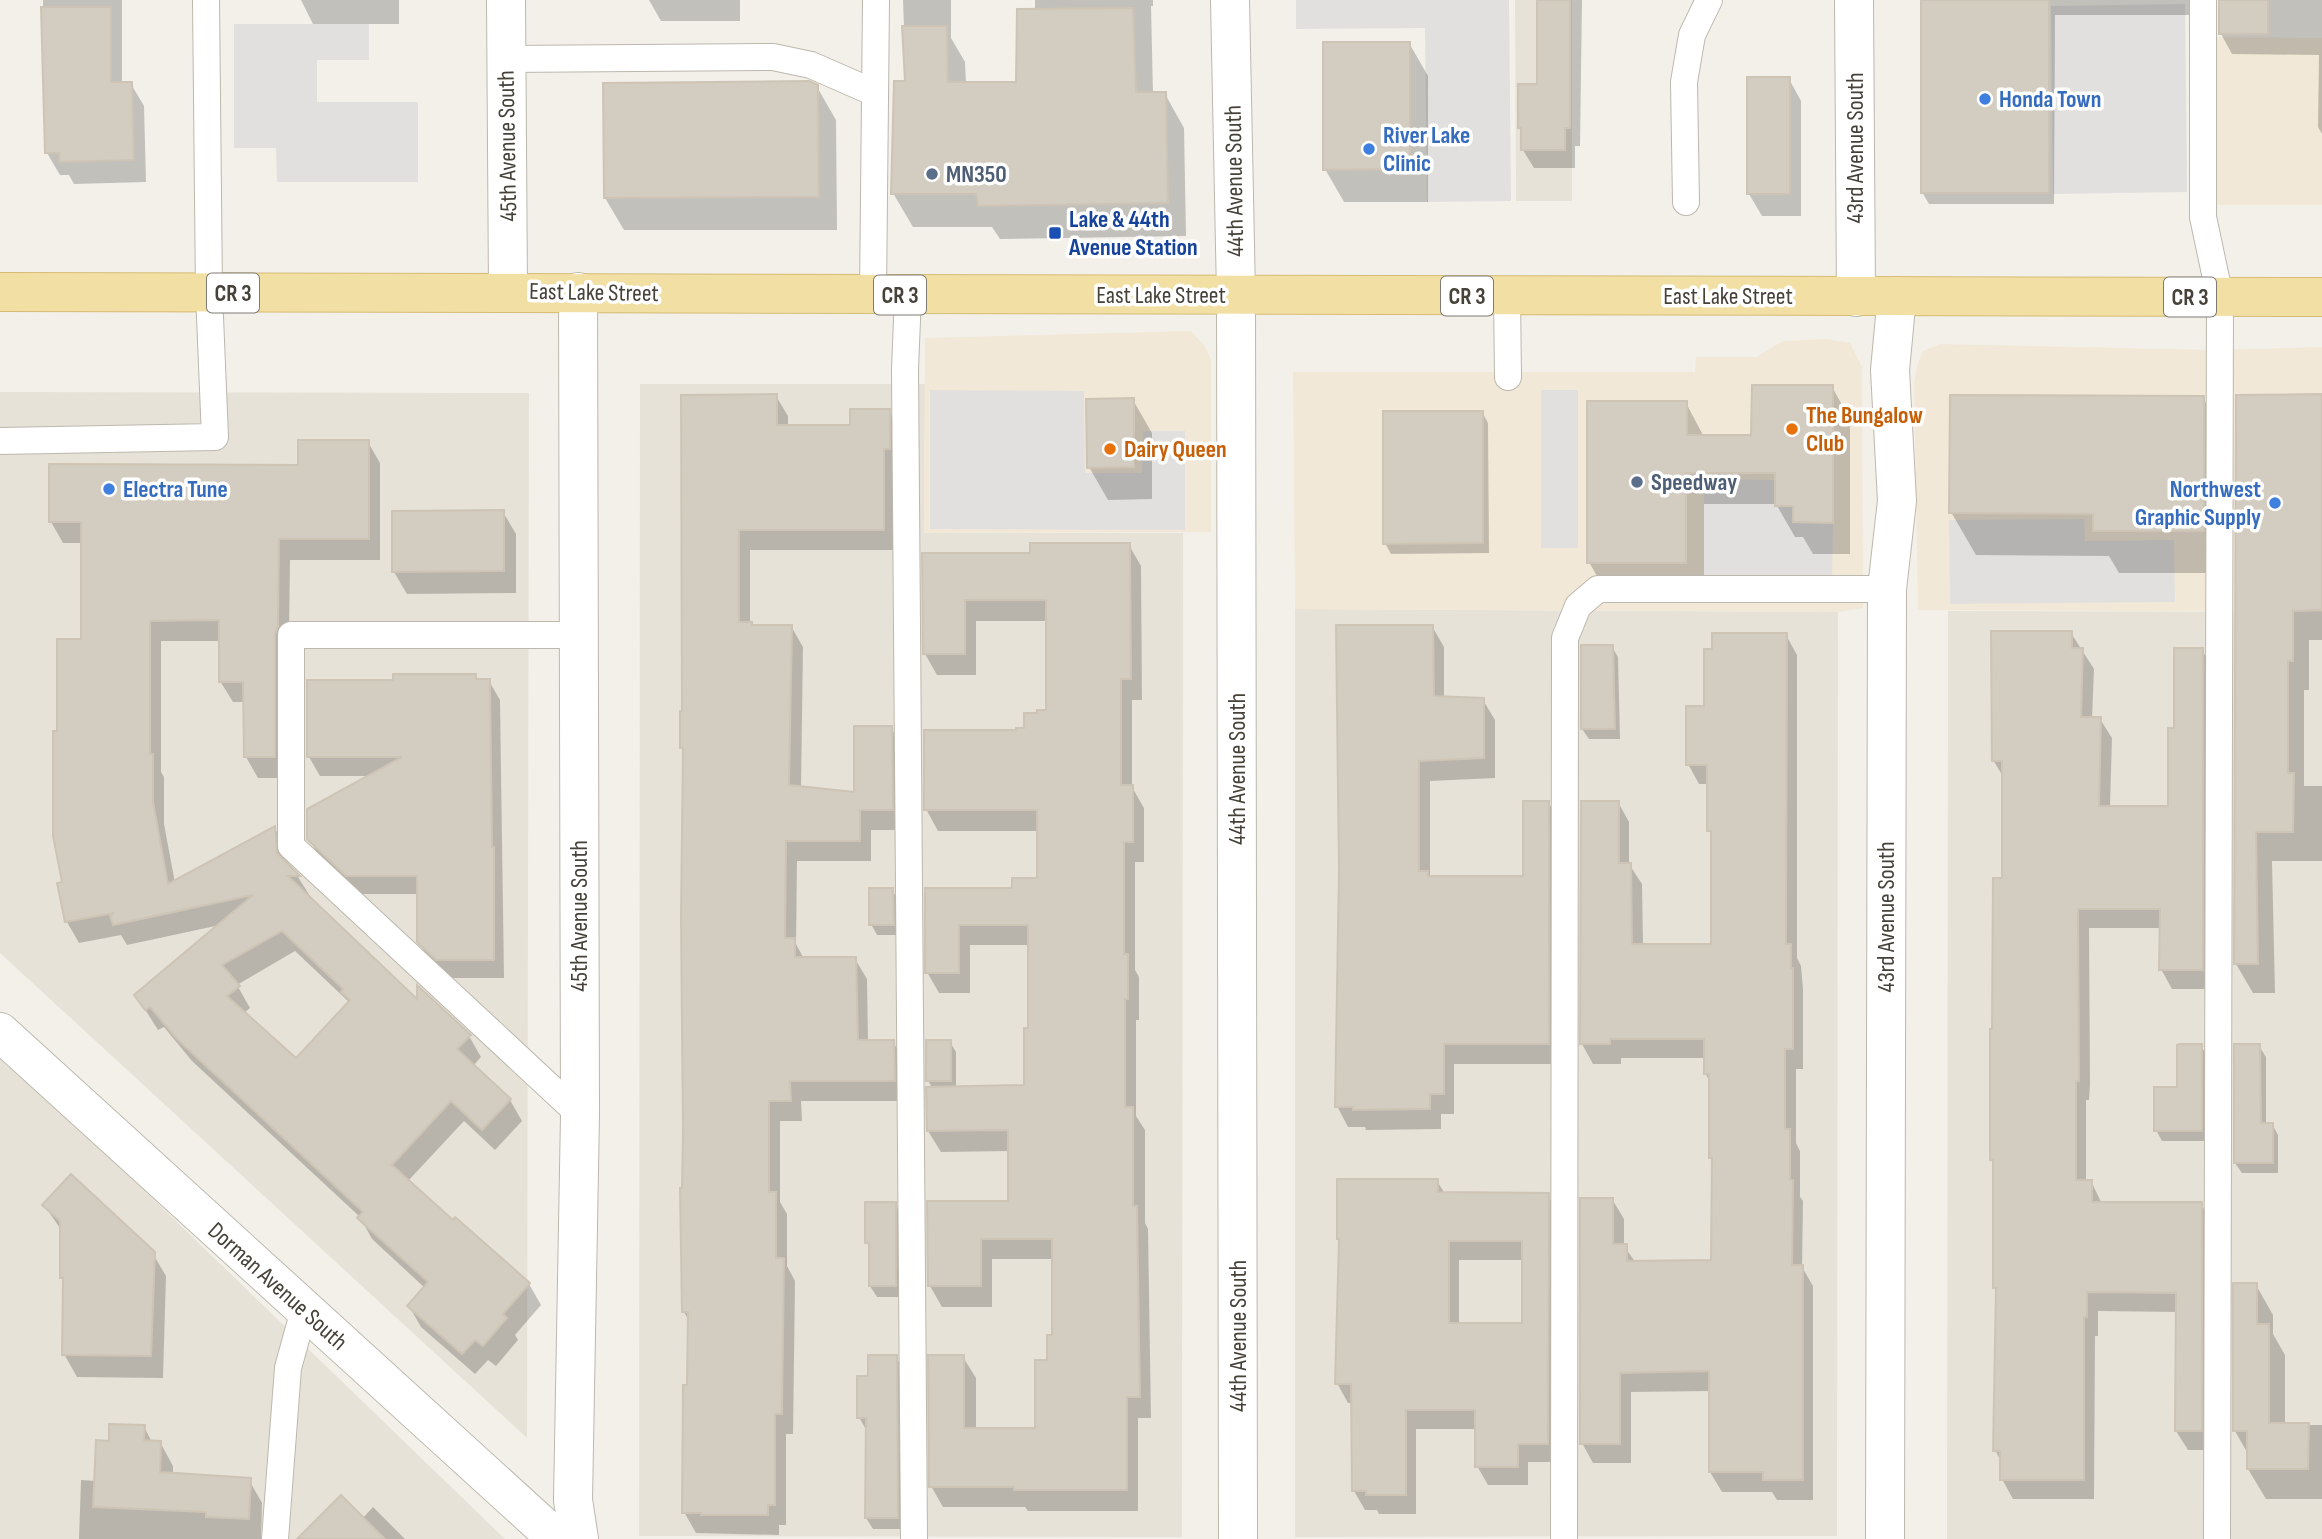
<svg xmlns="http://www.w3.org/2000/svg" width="2322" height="1539" font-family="'Sofia Sans Condensed',sans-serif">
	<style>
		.residential { fill: #e6e2d8 }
		.commercial { fill: #f2e8d8 }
		.parking { fill: #e2e0de }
		.shadow { fill: #0003; fill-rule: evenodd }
		.building { fill: #d3ccc0; stroke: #cdc4b5; stroke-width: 2; fill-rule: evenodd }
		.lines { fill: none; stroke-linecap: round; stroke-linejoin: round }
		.service-casing { stroke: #bdb8ad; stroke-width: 28 }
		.minor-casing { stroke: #bdb8ad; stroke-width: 40 }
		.primary-casing { stroke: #d5bc75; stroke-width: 40 }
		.service { stroke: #fff; stroke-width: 26 }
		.minor { stroke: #fff; stroke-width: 38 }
		.primary { stroke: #f2dfa3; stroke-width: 38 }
		.shop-dot { fill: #3f7fe0; stroke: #fff; stroke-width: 2.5 }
		.service-dot { fill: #5c6f8a; stroke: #fff; stroke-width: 2.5 }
		.transit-dot { fill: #1a4fb4; stroke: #fff; stroke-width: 2.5 }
		.food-dot { fill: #e8710a; stroke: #fff; stroke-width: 2.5 }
		.labels { text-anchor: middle; stroke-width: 7; stroke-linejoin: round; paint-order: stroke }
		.shield { fill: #fff; stroke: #7e7a74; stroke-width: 2 }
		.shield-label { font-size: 23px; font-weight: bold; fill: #464139 }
		.shop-label { font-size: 24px; font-weight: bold; fill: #366cbe; stroke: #fff; text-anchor: start }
		.street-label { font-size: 24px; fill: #464139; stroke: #fff }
		.service-label { font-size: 24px; font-weight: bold; fill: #4e5e75; stroke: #fff; text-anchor: start }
		.transit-label { font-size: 24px; font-weight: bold; fill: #164399; stroke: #fff; text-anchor: start }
		.food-label { font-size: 24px; font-weight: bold; fill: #c56008; stroke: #fff; text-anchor: start }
	</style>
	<rect width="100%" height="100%" fill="#f3f0ea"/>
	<g class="residential">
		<polygon points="1515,0 1572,0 1572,201 1516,201"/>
		<polygon points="640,384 925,384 924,533 1183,533 1182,1537 639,1536"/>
		<polygon points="0,392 529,393 527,1438 0,953"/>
		<polygon points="1295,609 1838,612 1837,1536 1295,1537"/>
		<polygon points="1948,611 2322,612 2322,1539 1947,1539"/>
		<polygon points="0,1051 505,1539 0,1539"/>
	</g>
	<g class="commercial">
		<polygon points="2213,37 2322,38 2322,205 2213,205"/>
		<polygon points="1191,331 1205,346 1211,359 1211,532 924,533 925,338"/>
		<polygon points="1826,339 1850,343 1862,367 1863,608 1838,612 1295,609 1293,372 1695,372 1696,357 1756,357 1783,341"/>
		<polygon points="1941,344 2213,350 2322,347 2322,612 1918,610 1914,383 1917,366 1923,351"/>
	</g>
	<g class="parking">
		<polygon points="1296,0 1509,0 1511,201 1427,202 1425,28 1296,29"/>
		<polygon points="2185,4 2187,192 2053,194 2051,6"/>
		<polygon points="234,24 369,24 369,60 317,60 317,102 418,102 418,182 277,182 276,148 234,148"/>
		<polygon points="930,390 1084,391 1085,473 1142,473 1143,431 1185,431 1185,530 930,529"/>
		<rect x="1541" y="390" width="37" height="158"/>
		<polygon points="1704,479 1775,480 1793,506 1793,522 1833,523 1832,584 1704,584"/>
		<polygon points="2084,519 2085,541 2174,540 2175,602 1950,604 1949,520"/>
	</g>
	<g class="shadow">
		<polygon points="43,0 122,0 122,84 131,84 144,106 146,182 74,184 69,175 60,175 47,153"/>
		<polygon points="301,0 399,0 399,24 313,24"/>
		<polygon points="649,0 740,0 740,21 661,21"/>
		<polygon points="903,0 951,0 951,38 965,62 966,84 1018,84 1035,11 1035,0 1153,0 1153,6 1151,6 1153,94 1165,94 1184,128 1186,236 1000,239 992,227 913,227 893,193 906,83"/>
		<polygon points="1538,0 1582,0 1580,146 1575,146 1575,168 1534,168 1523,150 1523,132 1520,128 1538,86"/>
		<polygon points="1922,0 2192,0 2192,15 2055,15 2054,204 1929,204 1922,192"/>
		<polygon points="2221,0 2322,0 2322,134 2318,127 2319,55 2232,54 2221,34"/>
		<polygon points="1409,43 1428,76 1428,202 1344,202 1325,169"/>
		<polygon points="1789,79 1801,101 1801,216 1762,216 1749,194"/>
		<polygon points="817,87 836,120 837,230 624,230 605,198"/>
		<polygon points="1832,387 1850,419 1850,554 1813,554 1803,537 1795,537 1776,504 1704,504 1704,595 1607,594 1589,562 1686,403 1704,437 1753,437"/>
		<polygon points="776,396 788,416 788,427 852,427 889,411 900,431 894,550 750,550 750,624 753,626 791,626 803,647 801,788 856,794 891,728 903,749 903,830 871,830 871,861 797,861 796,944 804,959 855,959 867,979 868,1042 893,1042 905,1062 906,1101 801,1101 802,1121 780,1121 780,1202 787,1214 787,1266 795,1281 793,1434 786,1434 786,1525 779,1525 779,1535 696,1533 684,1512 690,1323 684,1312 685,754 682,747 682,713"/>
		<polygon points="2322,396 2322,640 2309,640 2309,690 2304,690 2304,786 2322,786 2322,861 2272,861 2275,993 2253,993 2236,964"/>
		<polygon points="2203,398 2228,441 2227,573 2119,573 2109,556 1976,555 1951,512"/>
		<polygon points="1133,400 1152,433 1152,499 1108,500 1089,467"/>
		<polygon points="1482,412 1488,423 1489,553 1391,554 1385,543"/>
		<path d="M368,442L380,463V560H290L287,778H258L246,757L245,702H233L220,681V641H161V772L164,777V824L175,883L275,829L287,849L288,866L298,877L310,896H307L419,1003L469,1036L481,1057L473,1066L510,1100L522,1121L495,1150L464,1121L408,1181L453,1222L529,1284L541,1305L515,1335L518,1340L496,1366L488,1360L475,1374L421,1327L409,1306L425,1288L372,1239L360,1217L192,1061L164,1027L158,1030L136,995L220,925L127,945L121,935L79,943L67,922L60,884L64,883L59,733L83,641V543H63L51,522L300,467ZM295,951L350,1003L296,1061L244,1013L250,1008L237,985Z"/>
		<polygon points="503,512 516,534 516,593 407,594 394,572"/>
		<polygon points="1129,545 1141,566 1142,700 1132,700 1132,787 1144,808 1144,862 1135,862 1135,970 1139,977 1139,1020 1136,1020 1136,1116 1145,1130 1145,1223 1148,1229 1151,1418 1138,1418 1138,1511 1028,1511 1025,1507 943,1507 931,1486 963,1357 976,1378 976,1429 1037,1429 1054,1336 1054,1259 992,1259 992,1307 942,1307 930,1286 1010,1202 1010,1151 941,1152 928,1131 932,1088 928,1080 950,1042 956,1052 956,1088 1026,1087 1030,1029 1030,945 970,945 970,993 939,993 927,972 927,890 1013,890 1039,879 1039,831 938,831 926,809 1017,732 1026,730 1048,711 1048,621 976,621 976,675 937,675 925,654 924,554 1032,554"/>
		<polygon points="1432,626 1444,647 1444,698 1483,700 1495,720 1495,778 1430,781 1430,877 1525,877 1548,802 1560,823 1559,1064 1454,1064 1454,1114 1441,1114 1441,1129 1366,1130 1365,1127 1348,1127 1337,1106"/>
		<polygon points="2071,633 2094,669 2092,719 2100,719 2112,738 2110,807 2170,807 2176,730 2202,650 2214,670 2213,989 2172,989 2161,969 2161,928 2089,928 2090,1084 2089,1100 2086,1100 2086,1181 2091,1181 2102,1204 2201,1204 2212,1223 2212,1450 2188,1450 2176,1431 2178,1312 2098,1311 2098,1336 2095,1336 2094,1499 2013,1499 2002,1479 2002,1463 1995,1450 1998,1294 1995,1287 1995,1165 1991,1160 2004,880 2004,778 1993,760"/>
		<polygon points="1786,635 1797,655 1797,958 1801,966 1803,989 1803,1069 1796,1069 1796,1143 1800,1151 1800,1197 1803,1201 1802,1267 1813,1286 1813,1500 1777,1500 1772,1492 1722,1492 1710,1472 1710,1391 1631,1392 1631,1463 1593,1463 1582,1443 1612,1199 1624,1219 1624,1246 1636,1263 1713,1262 1714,1163 1710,1158 1710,1082 1705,1073 1705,1058 1621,1058 1621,1064 1593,1064 1582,1044 1618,802 1629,822 1629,864 1642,884 1643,946 1713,946 1713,837 1709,830 1709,784 1699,784 1688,764 1706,708"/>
		<polygon points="1612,647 1618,657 1620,739 1589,739 1582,729"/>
		<polygon points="475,676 478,681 489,681 500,700 504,978 449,978 430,961 419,942 419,894 358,894 320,858 309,839 372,776 320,776 309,757 395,682"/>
		<polygon points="892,890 898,901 899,935 877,935 871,924"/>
		<polygon points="2201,1046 2208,1057 2207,1141 2162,1141 2156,1130"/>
		<polygon points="2259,1046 2266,1057 2266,1124 2272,1124 2278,1135 2278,1173 2242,1173 2235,1163"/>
		<path d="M1437,1181L1445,1194L1548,1195L1559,1214L1558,1462H1528V1485H1488L1477,1466V1429H1416V1514H1379L1377,1510H1365L1354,1491L1353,1403H1348L1337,1383L1341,1242L1338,1238ZM1459,1260H1524V1325H1459Z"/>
		<polygon points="895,1204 901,1214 901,1297 877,1297 870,1286 871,1250 867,1243"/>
		<polygon points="44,1205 153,1254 166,1276 163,1378 77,1377 64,1354 64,1283 62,1278 62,1231"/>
		<polygon points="2256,1285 2273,1315 2273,1334 2285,1355 2285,1425 2322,1425 2322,1499 2266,1499 2248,1469 2248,1454 2235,1431"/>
		<polygon points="896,1357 902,1367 903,1529 873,1529 866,1518 868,1428 865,1428 859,1417 869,1378"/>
		<polygon points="144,1427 152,1442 160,1442 173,1466 173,1475 249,1480 262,1503 261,1539 79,1539 81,1480 96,1481 110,1442"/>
		<polygon points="373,1507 405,1539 300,1539 362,1519"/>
	</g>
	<g class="building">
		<polygon points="1537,0 1570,0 1570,128 1565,128 1565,150 1521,150 1521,128 1518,128 1518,84 1537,84"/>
		<rect x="1921" y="0" width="128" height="193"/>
		<rect x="2219" y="0" width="49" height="34"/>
		<polygon points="41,7 111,7 111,82 132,82 134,160 59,162 59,153 45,153"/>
		<polygon points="1133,8 1136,92 1166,92 1168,203 978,206 976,194 891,194 894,81 905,81 902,26 947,26 948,82 1016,82 1017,9"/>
		<polygon points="1323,42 1410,42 1410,169 1323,170"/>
		<rect x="1747" y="77" width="43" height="117"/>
		<polygon points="809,81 818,85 819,197 604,198 603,83"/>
		<polygon points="1752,385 1833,385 1833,523 1793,522 1793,506 1775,506 1775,473 1686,473 1686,563 1587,563 1587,401 1687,401 1687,435 1751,435"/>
		<polygon points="777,394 777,425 850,425 850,409 890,409 890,449 884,449 884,530 739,530 739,622 752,622 752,625 792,625 789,785 854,792 854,726 892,726 893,810 860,810 860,841 786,841 785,938 795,938 795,957 856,957 858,1040 894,1040 895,1081 790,1081 791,1101 769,1101 769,1192 776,1192 776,1258 784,1258 782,1414 775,1414 775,1505 768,1505 768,1515 701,1515 701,1513 682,1513 683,1385 687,1385 688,1312 682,1312 680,1188 682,1188 683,1132 681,917 683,748 680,748 680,711 682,711 681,395"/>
		<polygon points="2322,394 2322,610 2293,611 2293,661 2288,661 2288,773 2294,773 2293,832 2256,832 2258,964 2234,964 2236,395"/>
		<polygon points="1950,395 2204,396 2204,531 2093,531 2093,514 1949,513"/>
		<polygon points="1134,398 1134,467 1087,468 1086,399"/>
		<polygon points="1383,411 1483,411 1483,543 1383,544"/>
		<path d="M298,440H369V539H279L278,626L275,635V757H244L243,682H219V620L150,621V754H153V802L168,884L275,826L277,853L300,876H288L417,999V985L471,1035L457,1049L511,1099L482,1130L451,1101L392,1165L453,1220L455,1217L530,1283L503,1314L507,1318L483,1346L475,1340L462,1354L407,1306L428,1282L357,1218L363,1212L177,1039L150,1007L145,1010L134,995L253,895L113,925L110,916L114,913L65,922L57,883L62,882L53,836V731H57V639H81V522H49V464L298,465ZM282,931L343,989L341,992L350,1000L296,1058L227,996L240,986L222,965Z"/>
		<polygon points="504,510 504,571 392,572 392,511"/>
		<polygon points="1030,543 1130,543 1131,679 1121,679 1121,785 1133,785 1133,842 1124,842 1124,954 1128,954 1128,999 1125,999 1125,1107 1133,1107 1133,1206 1137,1206 1140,1397 1127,1397 1127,1490 1014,1490 1014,1487 929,1487 928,1355 964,1355 964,1428 1035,1428 1035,1360 1047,1360 1047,1335 1052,1335 1052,1239 981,1239 981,1286 928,1286 927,1201 1008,1201 1008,1130 927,1131 926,1087 1024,1085 1024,1028 1028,1028 1028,925 959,925 959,973 925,973 925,888 1012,888 1012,878 1037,878 1037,810 924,810 924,730 1016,730 1016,728 1024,728 1024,713 1037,713 1037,710 1046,710 1046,600 965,600 965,654 923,654 922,553 1030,553"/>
		<polygon points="1336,625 1433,625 1434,696 1484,698 1484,758 1419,761 1419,871 1428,871 1428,876 1523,876 1523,801 1549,801 1549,1044 1444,1044 1444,1094 1430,1094 1430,1109 1353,1110 1353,1107 1335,1107 1339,870"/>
		<polygon points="1991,631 2072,631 2072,648 2083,648 2081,717 2101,717 2099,806 2168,806 2168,728 2174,728 2174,648 2203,648 2203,970 2159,970 2160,909 2078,909 2079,1063 2079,1081 2076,1081 2076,1180 2092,1180 2092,1202 2202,1202 2202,1431 2175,1431 2176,1293 2087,1292 2087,1317 2084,1317 2084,1480 2000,1480 2000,1451 1993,1451 1996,1288 1993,1288 1993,1160 1990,1160 1990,1029 1992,1029 1993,878 2002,878 2002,761 1992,761"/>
		<polygon points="1712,633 1787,633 1786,944 1791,944 1791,968 1793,968 1793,1049 1785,1049 1785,1129 1790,1129 1790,1180 1793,1180 1792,1265 1803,1265 1803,1480 1763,1480 1763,1472 1709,1472 1709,1371 1620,1373 1620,1444 1580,1444 1580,1198 1613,1198 1613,1244 1627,1244 1627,1261 1711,1260 1712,1158 1709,1158 1709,1074 1704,1074 1704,1039 1610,1039 1610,1044 1580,1044 1581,801 1619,801 1619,863 1631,863 1632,944 1711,944 1711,831 1707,831 1707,765 1686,765 1686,706 1704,706 1704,649 1712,649"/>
		<polygon points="1581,645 1613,645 1615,729 1581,729"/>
		<polygon points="393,674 476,674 476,679 490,679 492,847 494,847 494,960 436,960 417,942 417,876 346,876 307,839 307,809 402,757 307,757 307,680 393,680"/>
		<polygon points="869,888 893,888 894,925 869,925"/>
		<rect x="926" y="1040" width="25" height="41"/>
		<polygon points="2180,1044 2202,1044 2202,1131 2154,1131 2154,1087 2177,1087 2177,1045"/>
		<polygon points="2234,1044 2260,1044 2261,1123 2273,1123 2273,1163 2234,1163"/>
		<polygon points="71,1174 155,1252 151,1356 62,1355 63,1278 60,1278 60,1221 42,1205"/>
		<path d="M1337,1179H1438V1192L1549,1193L1548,1444H1518V1467H1475V1410H1406V1495H1366V1491H1352L1351,1384H1335L1339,1239H1337ZM1449,1241H1522V1323H1449Z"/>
		<polygon points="865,1202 896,1202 896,1286 869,1286 869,1243 865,1243"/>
		<polygon points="2233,1283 2257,1283 2257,1324 2269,1324 2269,1423 2309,1423 2308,1469 2247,1469 2247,1431 2233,1431"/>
		<polygon points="868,1355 897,1355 898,1518 865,1518 866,1418 857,1418 857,1376 868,1376"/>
		<polygon points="109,1424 145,1425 144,1440 161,1441 160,1472 251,1478 249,1519 206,1517 206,1512 93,1507 96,1440 109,1441"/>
		<polygon points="341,1495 385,1539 297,1539"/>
	</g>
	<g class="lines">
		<g class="service-casing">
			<g id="service">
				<polyline points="2203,0 2203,217 2220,297 2217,1539"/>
				<polyline points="506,59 773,57 811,65 875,93"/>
				<polyline points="1686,202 1684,82 1692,35 1709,0"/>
				<polyline points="873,295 876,0"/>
				<polyline points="908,295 905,369 914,1539"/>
				<polyline points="1507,296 1508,377"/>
				<polyline points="0,441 215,437 209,293 206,0"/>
				<polyline points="577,635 291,635 291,846 580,1115"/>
				<polyline points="275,1539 288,1368 304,1310"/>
				<polyline points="1564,1539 1565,638 1578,606 1598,589 1887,589"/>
			</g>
		</g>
		<g class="minor-casing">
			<g id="minor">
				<polyline points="506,0 508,292"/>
				<polyline points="1230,0 1236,295 1238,1539"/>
				<polyline points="1854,0 1856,297"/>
				<polyline points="578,292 580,1115 573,1500 579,1539"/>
				<polyline points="0,1032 557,1539"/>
				<polyline points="1885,1539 1887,589 1897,501 1890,370 1897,296"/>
			</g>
		</g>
		<g class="primary-casing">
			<polyline id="primary" points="0,292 2322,297"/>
		</g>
		<use href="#service" class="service"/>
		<use href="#minor" class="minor"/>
		<use href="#primary" class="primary"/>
	</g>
	<g class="shop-dot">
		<circle cx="1985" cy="99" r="7"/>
		<circle cx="1369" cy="149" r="7"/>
		<circle cx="109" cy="489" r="7"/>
		<circle cx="2275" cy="503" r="7"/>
	</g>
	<g class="service-dot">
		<circle cx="932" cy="174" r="7"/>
		<circle cx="1637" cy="482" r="7"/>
	</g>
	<rect class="transit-dot" x="1048" y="226" width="14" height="14" rx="3.5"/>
	<g class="food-dot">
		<circle cx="1792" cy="429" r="7"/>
		<circle cx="1110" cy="449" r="7"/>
	</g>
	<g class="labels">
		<g class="shield">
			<rect x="207" y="273.5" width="52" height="39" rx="5"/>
			<rect x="874" y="275.5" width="52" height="39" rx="5"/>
			<rect x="1441" y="276.5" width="52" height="39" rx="5"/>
			<rect x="2164" y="277.5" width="52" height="39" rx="5"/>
		</g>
		<g class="shield-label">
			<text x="233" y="301">CR 3</text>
			<text x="900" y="303">CR 3</text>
			<text x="1467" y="304">CR 3</text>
			<text x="2190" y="305">CR 3</text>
		</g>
		<g class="shop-label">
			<text x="1999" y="107">Honda Town</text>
			<text x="1383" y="143">River Lake<tspan x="1383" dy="28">Clinic</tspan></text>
			<text x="123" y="497">Electra Tune</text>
			<text x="2261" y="497" text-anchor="end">Northwest<tspan x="2261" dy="28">Graphic Supply</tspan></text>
		</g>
		<g class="street-label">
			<text transform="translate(507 146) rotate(-91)" y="8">45th Avenue South</text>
			<text transform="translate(1855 148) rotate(-90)" y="8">43rd Avenue South</text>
			<text transform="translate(1234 181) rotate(-91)" y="8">44th Avenue South</text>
			<text transform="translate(594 292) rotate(1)" y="8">East Lake Street</text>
			<text x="1161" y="303">East Lake Street</text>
			<text x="1728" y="304">East Lake Street</text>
			<text transform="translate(1237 769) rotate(-90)" y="8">44th Avenue South</text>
			<text transform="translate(579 916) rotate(-90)" y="8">45th Avenue South</text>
			<text transform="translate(1886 917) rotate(-90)" y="8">43rd Avenue South</text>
			<text transform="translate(278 1286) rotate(42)" y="8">Dorman Avenue South</text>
			<text transform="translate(1238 1336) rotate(-90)" y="8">44th Avenue South</text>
		</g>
		<g class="service-label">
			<text x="946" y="182">MN350</text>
			<text x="1651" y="490">Speedway</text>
		</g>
		<g class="transit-label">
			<text x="1069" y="227">Lake &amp; 44th<tspan x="1069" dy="28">Avenue Station</tspan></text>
		</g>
		<g class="food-label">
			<text x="1806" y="423">The Bungalow<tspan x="1806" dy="28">Club</tspan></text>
			<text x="1124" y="457">Dairy Queen</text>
		</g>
	</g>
</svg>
